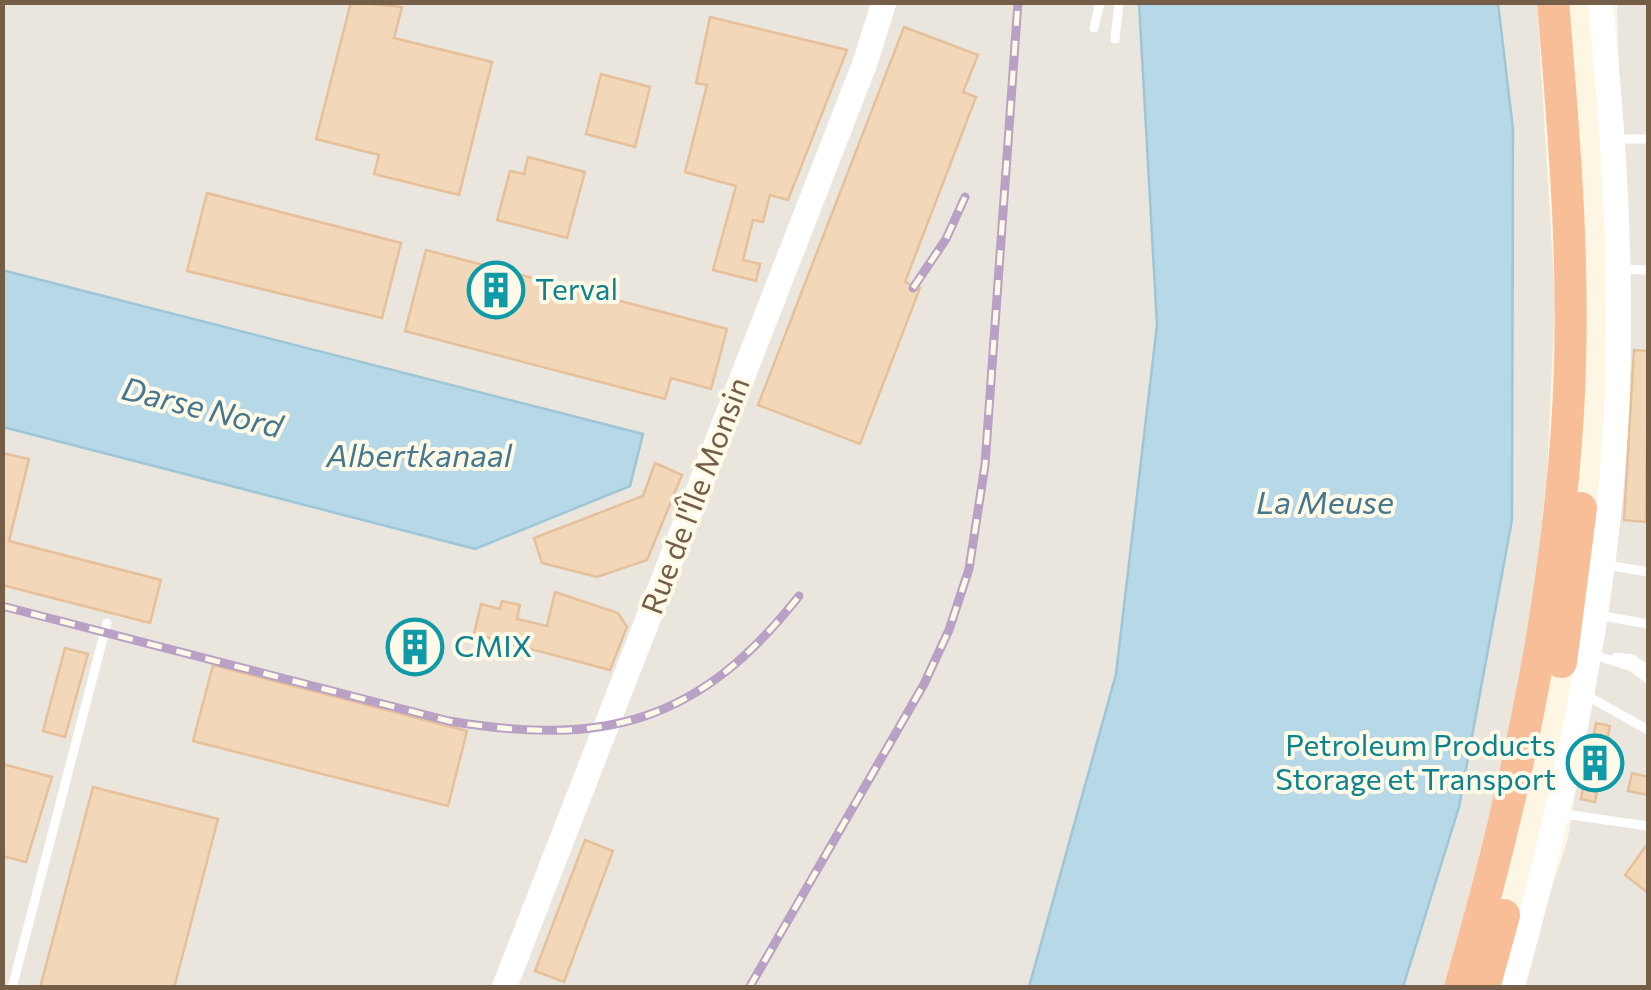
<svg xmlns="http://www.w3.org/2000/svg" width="1651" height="990" font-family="Commissioner,sans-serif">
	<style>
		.industrial { fill: #ebe6dd }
		.water { fill: #b7d8e6; stroke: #9dc6d7; stroke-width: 2.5 }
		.building { fill: #f2d7b9; stroke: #e5c09a; stroke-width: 2.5 }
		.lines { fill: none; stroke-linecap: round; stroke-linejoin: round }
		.lane { stroke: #fff; stroke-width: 9 }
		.secondary { stroke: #fff; stroke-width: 25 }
		.highway { stroke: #f7be98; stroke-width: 32 }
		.rail-casing { stroke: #b9a1c5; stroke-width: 9 }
		.rail { stroke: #fff9e8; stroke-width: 5; stroke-dasharray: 15; stroke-linecap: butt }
		.labels { text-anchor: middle; stroke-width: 8; stroke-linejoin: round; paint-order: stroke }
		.culture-label { font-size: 30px; fill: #0d838f; stroke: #fff9e8; text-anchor: start }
		.street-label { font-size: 30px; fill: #745e48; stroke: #fff9e8 }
		.water-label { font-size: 32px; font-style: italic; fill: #45788f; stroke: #fff9e8 }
	</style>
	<rect width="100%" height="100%" fill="#fcf6e2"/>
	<g class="industrial">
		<polygon points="3,3 1139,3 1157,325 1116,674 1029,987 3,987 2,427 475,549 643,435 3,270"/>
		<polygon points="1498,3 1537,3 1555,299 1547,473 1538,562 1511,729 1455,950 1444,987 1403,988 1459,807 1513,129"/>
		<polygon points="1617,3 1648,3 1648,987 1520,988 1568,838 1617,537 1625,307"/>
	</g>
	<g class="water">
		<polygon points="1139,3 1498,3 1513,129 1512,520 1459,807 1403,987 1029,987 1116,674 1157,325"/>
		<polygon points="2,270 643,434 630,486 475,549 3,427"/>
	</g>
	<g class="building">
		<polygon points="351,2 402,7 394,38 492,62 459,195 374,174 379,155 316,139"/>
		<polygon points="710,17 847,50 788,200 770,195 763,222 753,220 743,260 760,264 756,281 713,270 736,186 685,172 707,85 696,83"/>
		<polygon points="904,27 978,55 963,92 976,97 905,282 920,288 860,444 758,405"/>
		<polygon points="601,74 650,87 635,147 586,134"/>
		<polygon points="528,157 585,172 567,238 497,220 510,171 524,174"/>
		<polygon points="207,193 401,243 382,318 187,271"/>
		<polygon points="426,250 727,329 711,389 671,378 665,399 405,331"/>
		<polygon points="1634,350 1648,351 1646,522 1624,520"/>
		<polygon points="2,453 29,459 9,541 161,580 150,623 2,585"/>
		<polygon points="655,463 682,475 647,560 597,577 542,563 534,538 643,496"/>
		<polygon points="555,592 618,613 627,627 610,670 474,634 481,604 500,609 502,601 520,605 517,619 547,626"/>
		<polygon points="409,630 429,636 420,664 401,658"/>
		<polygon points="65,648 88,654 65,737 43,731"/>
		<polygon points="213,665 467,731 448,806 193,741"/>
		<polygon points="1596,723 1610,726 1595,802 1581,799"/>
		<polygon points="2,764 52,777 26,862 2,856"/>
		<polygon points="1632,773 1648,777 1648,795 1628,791"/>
		<polygon points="93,787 218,819 174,988 40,988"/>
		<polygon points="585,840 613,851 564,982 535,971"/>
		<polygon points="1648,843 1648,893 1625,875"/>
	</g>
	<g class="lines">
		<g class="lane">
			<polyline points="1094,28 1100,2"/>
			<polyline points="1115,39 1119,2"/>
			<polyline points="1613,139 1648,139"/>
			<polyline points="1622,269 1648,270"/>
			<polyline points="1607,565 1648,572"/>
			<polyline points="1597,615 1648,624"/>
			<polyline points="1591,654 1632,667 1648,679"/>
			<polyline points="1616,657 1632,659 1648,670"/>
			<polyline points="1584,694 1648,730"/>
			<polyline points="1557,813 1648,826"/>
			<polyline points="12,988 107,623"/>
		</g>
		<g class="secondary">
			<polyline points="504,988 865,63 884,2"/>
			<path d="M1512,988C1563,802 1606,613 1616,420C1623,281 1615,141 1600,2"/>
		</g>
		<g class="highway">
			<polyline points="1561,662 1581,508"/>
			<path d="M1460,988C1513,804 1554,619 1567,428C1577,286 1565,144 1553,2"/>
			<polyline points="1484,988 1504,915"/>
		</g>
		<g class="rail-casing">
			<g id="rail">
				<polyline points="913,288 946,239 965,197"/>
				<path d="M2,606L449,721C606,747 699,723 799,596"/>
				<polyline points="749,988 924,684 949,630 969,569 985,465 1018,2"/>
			</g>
		</g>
		<use href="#rail" class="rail"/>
	</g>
	<defs>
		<g id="building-ring" transform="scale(2.875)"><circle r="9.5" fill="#fff9e8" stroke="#0f9aa8" stroke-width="1.5"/><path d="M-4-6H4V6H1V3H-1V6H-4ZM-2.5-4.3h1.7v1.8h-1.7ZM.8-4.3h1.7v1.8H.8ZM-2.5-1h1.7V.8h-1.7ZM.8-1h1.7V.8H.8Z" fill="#0f9aa8"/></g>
	</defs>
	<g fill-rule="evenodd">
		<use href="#building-ring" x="496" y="290"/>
		<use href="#building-ring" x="415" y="647"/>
		<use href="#building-ring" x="1595" y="763"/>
	</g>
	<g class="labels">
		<g class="culture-label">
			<text x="535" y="300">Terval</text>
			<text x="454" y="657">CMIX</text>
			<text x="1556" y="756" text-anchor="end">Petroleum Products<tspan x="1556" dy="34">Storage et Transport</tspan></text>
		</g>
		<g class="street-label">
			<text transform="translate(696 496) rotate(-69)" y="10">Rue de l'Île Monsin</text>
		</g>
		<g class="water-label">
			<text transform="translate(202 408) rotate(14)" y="11">Darse Nord</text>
			<text x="419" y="467">Albertkanaal</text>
			<text x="1325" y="514">La Meuse</text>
		</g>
	</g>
	<rect width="1651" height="990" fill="none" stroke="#745e48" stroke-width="10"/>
</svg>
